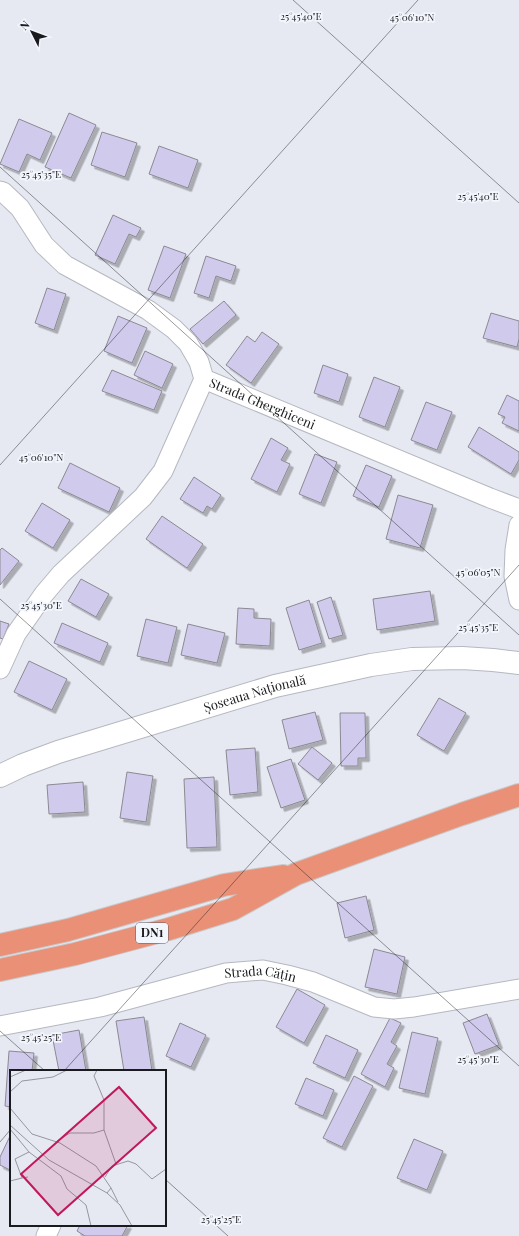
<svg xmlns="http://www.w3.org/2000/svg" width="519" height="1236" font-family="'Playfair Display',serif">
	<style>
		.building { fill: #d0caec; stroke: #8b8992; filter: url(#shadow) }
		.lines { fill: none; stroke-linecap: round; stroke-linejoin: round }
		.minor-casing { stroke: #b5b8c1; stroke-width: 21 }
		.tertiary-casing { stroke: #b5b8c1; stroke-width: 24 }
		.trunk-casing { stroke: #c8c8c9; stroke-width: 24 }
		.minor { stroke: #fff; stroke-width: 19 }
		.tertiary { stroke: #fff; stroke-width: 22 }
		.trunk { stroke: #ea9076; stroke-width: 22 }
		.ticks { fill: none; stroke: #1a1b1e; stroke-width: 1; stroke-opacity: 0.45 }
		.labels { text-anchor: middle; stroke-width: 3.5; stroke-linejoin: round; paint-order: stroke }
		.shield { fill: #f4f6fe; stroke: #5b5d61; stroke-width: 1 }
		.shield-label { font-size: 12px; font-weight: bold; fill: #1a1b1e }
		.street-label { font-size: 13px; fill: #1a1b1e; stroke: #f4f6fe }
		.inset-road { fill: none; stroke: #94979d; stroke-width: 1 }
		.view { fill: #c2185b; fill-opacity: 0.15; stroke: #c2185b; stroke-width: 2 }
		.inset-edge { fill: none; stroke: #1a1b1e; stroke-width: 2 }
		.ticks-label { font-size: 10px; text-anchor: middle; fill: #1a1b1e; stroke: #f4f6fe; stroke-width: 3.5; stroke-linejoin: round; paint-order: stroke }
	</style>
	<defs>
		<filter id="shadow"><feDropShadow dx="3.5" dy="3.5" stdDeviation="0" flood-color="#0004"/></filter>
	</defs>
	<rect width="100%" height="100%" fill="#e6e9f2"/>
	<g class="building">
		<polygon points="69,113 96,125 71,178 45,167"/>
		<polygon points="19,119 52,133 40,160 27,154 19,172 0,164"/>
		<polygon points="102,132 137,143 125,177 91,165"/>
		<polygon points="159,146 198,160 188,188 149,174"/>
		<polygon points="113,215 141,228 136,237 129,234 115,264 95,255"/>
		<polygon points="164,246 186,254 170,298 148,290"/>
		<polygon points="206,256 236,266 231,281 216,276 209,298 194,293"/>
		<polygon points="47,288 66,294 54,330 35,323"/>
		<polygon points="224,301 236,315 203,344 190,329"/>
		<polygon points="491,313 519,321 519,339 517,347 483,338"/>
		<polygon points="118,316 147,328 132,363 104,351"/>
		<polygon points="262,332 279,344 251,383 226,365 247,336 255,342"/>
		<polygon points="145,351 173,364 162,388 134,375"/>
		<polygon points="323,365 348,374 339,402 314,393"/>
		<polygon points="112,370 162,391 154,410 102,391"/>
		<polygon points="374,377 400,387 385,427 359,417"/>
		<polygon points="507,395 519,401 519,431 502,423 505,417 498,414"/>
		<polygon points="426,402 452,412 437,450 411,440"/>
		<polygon points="479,427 519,452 519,460 511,474 468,447"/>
		<polygon points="271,438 288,448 281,460 290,464 277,492 251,479"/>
		<polygon points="315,454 337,462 321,503 299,494"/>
		<polygon points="70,463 120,488 109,512 58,488"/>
		<polygon points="366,465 392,476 379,507 353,496"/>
		<polygon points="194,477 221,495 212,509 207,506 203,513 180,499"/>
		<polygon points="398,495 433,505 420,548 386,539"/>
		<polygon points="42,503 70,520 53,548 25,531"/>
		<polygon points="162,516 203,544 187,568 146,539"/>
		<polygon points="2,548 19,561 0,585 0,550"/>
		<polygon points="81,579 109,594 96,617 68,601"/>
		<polygon points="430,591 435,621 377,630 373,599"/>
		<polygon points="331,597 343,635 329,639 317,602"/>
		<polygon points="309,600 322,643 299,650 286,608"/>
		<polygon points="238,608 254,609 254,618 271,619 270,646 236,644"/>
		<polygon points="146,619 177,627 168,663 137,656"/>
		<polygon points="0,621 9,624 3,639 0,638"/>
		<polygon points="62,623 108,643 100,662 54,643"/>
		<polygon points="188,624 225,633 217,663 181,655"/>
		<polygon points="29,661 67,679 52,710 14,692"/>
		<polygon points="439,698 466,713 444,751 417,735"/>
		<polygon points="315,712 323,740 289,749 282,720"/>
		<polygon points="340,713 365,713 366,758 358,758 358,766 341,766"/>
		<polygon points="312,747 332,763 318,780 298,764"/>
		<polygon points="255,748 258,792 230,795 226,750"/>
		<polygon points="291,759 305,800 281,808 267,767"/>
		<polygon points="127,772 153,776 146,822 120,818"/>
		<polygon points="214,777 217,847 187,848 184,779"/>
		<polygon points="83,782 85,812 49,814 47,785"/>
		<polygon points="366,896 374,930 345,938 337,903"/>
		<polygon points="374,949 405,957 397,994 365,987"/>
		<polygon points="297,989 325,1005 304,1043 276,1027"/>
		<polygon points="487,1014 499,1045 475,1054 463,1023"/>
		<polygon points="144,1017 152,1071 124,1071 116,1021"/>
		<polygon points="390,1018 401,1023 391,1042 397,1046 387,1064 394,1068 385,1087 361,1074"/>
		<polygon points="180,1023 206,1035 191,1067 166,1056"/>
		<polygon points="79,1030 86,1071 59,1071 52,1035"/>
		<polygon points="412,1032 438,1038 425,1094 399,1088"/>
		<polygon points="326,1035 358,1050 345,1078 313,1063"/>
		<polygon points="9,1051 34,1053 32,1071 11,1071 11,1107 5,1106"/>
		<polygon points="354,1076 373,1086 342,1147 323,1138"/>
		<polygon points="306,1078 334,1090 323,1116 295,1104"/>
		<polygon points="11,1134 11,1168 10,1170 0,1165 0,1157"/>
		<polygon points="414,1139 443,1151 427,1190 397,1178"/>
		<polygon points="80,1225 128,1225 122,1236 85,1236 77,1231"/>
	</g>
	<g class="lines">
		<g class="minor-casing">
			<g id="minor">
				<path id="s1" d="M0,191L3,192L20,208L44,245L65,265L148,310L174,329L188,343L199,362L204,379L490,498L519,509"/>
				<polyline points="519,525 515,550 514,576 519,600"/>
				<polyline points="0,669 16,634 44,594 61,574 143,497 163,471 204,379"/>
				<path id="s2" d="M0,1026L100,1007L226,973L263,970L287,975L313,982L374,1007L394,1009L414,1007L519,989"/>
				<polyline points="46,1236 51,1225"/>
			</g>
		</g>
		<g class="tertiary-casing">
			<g id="tertiary">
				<path id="s3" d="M0,776L23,765L58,752L275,686L371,665L412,659L462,658L493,660L519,663"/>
			</g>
		</g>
		<g class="trunk-casing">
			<g id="trunk">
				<polyline points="0,945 68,930 224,885 283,876"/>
				<polyline points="0,970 75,954 169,929 233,909 296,874 462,814 519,795"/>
			</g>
		</g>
		<use href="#minor" class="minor"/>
		<use href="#tertiary" class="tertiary"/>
		<use href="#trunk" class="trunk"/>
	</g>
	<path class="ticks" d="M293,0L519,203M0,167L519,635M0,465L418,0M0,599L519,1066M0,1031L45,1071M64,1071L519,565M0,1142L11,1129M165,1179L228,1236"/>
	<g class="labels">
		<rect class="shield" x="136" y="923" width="32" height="20" rx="3"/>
		<g class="shield-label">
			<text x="152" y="937">DN1</text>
		</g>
		<g class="street-label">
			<text dy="5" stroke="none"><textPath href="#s1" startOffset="349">Strada Gherghiceni</textPath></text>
			<text dy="5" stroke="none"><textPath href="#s3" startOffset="268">Șoseaua Națională</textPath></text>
			<text dy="5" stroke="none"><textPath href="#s2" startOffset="267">Strada Cățin</textPath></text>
		</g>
	</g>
	<g transform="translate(10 1070)">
		<rect width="156" height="156" fill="#e6e9f2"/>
		<path class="inset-road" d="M87,0L84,6L94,30V60L106,94M0,7L16,0M0,22L12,11L43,7L57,0M0,38L22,64L50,73L86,96L101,118L97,123M0,55L39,90L97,123L110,135L122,156M0,59L19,82L51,106L57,119L76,135L81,156M47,71L60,63H84L94,60M18,107L12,108L5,89L19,82M95,107L102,96L118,91L126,94L142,109L156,99M0,111L12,108M101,118L108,132"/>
		<path class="view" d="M109,17L146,58L48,145L11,104Z"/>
		<rect width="156" height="156" class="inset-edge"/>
	</g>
	<g class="ticks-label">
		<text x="301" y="20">25°45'40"E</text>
		<text x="412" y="21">45°06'10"N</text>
		<text x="41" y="178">25°45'35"E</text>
		<text x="478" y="200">25°45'40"E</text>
		<text x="41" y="461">45°06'10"N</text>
		<text x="478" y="576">45°06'05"N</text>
		<text x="41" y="609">25°45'30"E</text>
		<text x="478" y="631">25°45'35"E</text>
		<text x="41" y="1041">25°45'25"E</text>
		<text x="478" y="1063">25°45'30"E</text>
		<text x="221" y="1223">25°45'25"E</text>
	</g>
	<g transform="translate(32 32) rotate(312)" stroke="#f4f6fe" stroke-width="3" paint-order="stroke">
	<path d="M0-3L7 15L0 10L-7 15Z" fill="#1a1b1e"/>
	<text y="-6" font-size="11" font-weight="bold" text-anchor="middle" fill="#1a1b1e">N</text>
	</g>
</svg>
